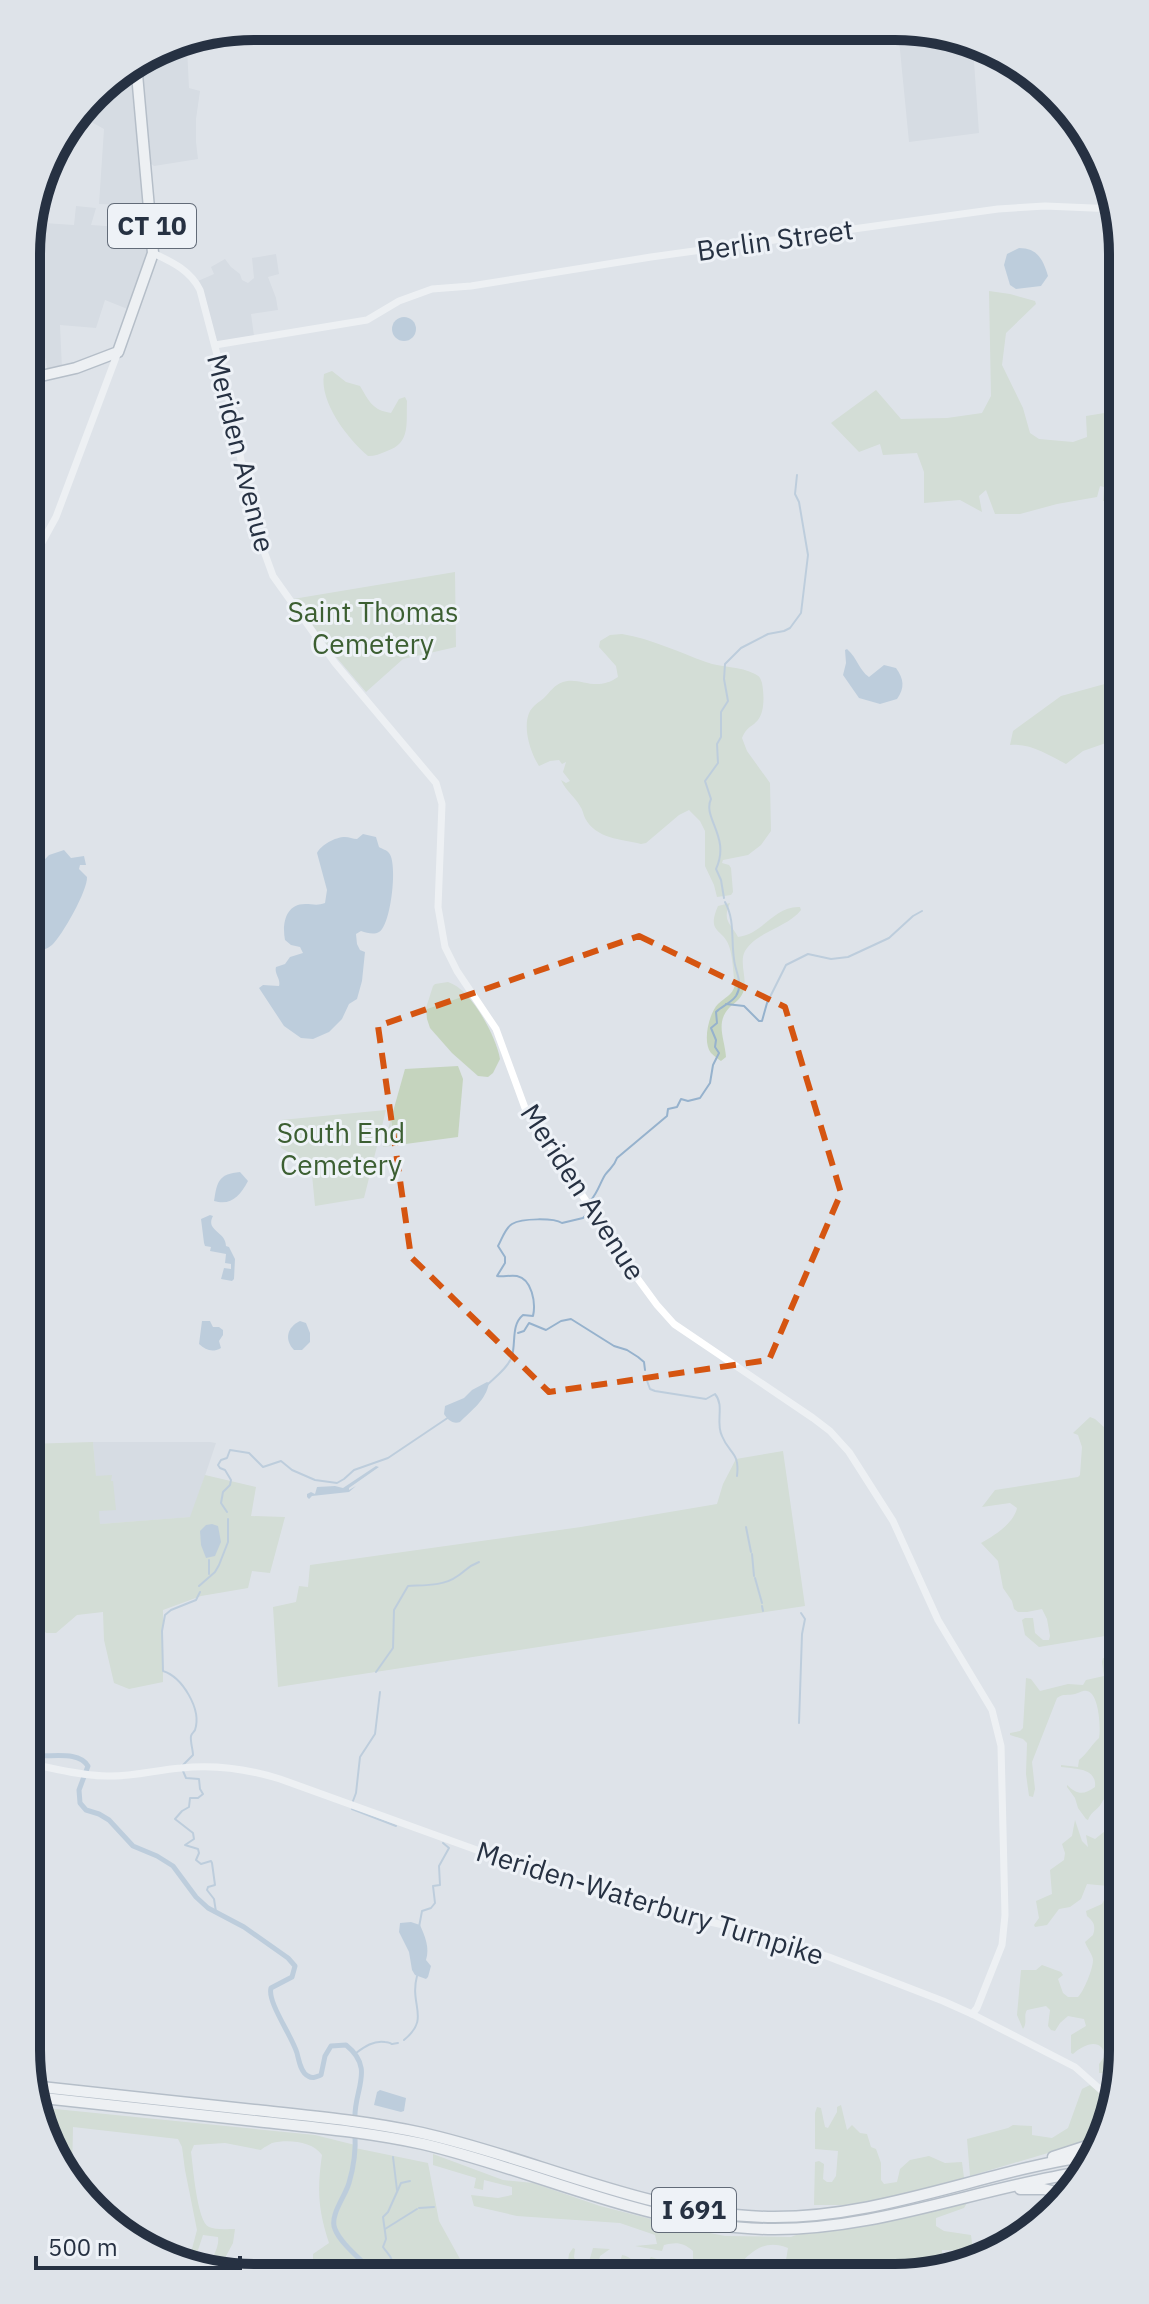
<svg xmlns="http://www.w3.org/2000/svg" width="1149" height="2304" font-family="'IBM Plex Sans',sans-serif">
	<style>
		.built { fill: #ccd2db }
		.green { fill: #c5d4be }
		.water { fill: #96b2cd }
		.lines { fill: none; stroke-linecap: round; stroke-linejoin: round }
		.stream { stroke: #96b2cd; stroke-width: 2 }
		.river { stroke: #96b2cd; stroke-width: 5 }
		.highway-casing { stroke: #8491a1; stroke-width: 13 }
		.secondary { stroke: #fff; stroke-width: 7 }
		.highway { stroke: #fff; stroke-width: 10 }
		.marked { fill: none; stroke: #d55511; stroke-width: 6; stroke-dasharray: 16 10; stroke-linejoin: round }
		.labels { text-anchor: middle; stroke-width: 6; stroke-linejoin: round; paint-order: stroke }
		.shield { fill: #eef2f7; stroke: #626b78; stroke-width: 2 }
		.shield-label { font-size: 26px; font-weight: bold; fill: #263142 }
		.street-label { font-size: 28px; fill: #263142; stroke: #eef2f7 }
		.park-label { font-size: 28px; fill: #3c5f32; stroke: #eef2f7 }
		.rim { fill: none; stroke: #263142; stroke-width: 10 }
	</style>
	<rect width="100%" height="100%" fill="#dee3e9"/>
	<g class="built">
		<polygon points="948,35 973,47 979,133 909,142 899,40"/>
		<polygon points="187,47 189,88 200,91 196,119 196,142 198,159 154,166 149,162 138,61 154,51"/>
		<polygon points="134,84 149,206 99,204 104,129 86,119 85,106 98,90"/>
		<polygon points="76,206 96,208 91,225 149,229 150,245 130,310 105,300 96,328 60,325 62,369 48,372 43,347 38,348 30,307 28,306 28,225 29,222 74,225"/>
		<polygon points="276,254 279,274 268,277 276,298 278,310 251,314 254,336 217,342 198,281 214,274 211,267 225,259 231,267 240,274 242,280 248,283 254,278 252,258"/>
		<polygon points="93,1442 210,1442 216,1443 191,1517 100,1524"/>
	</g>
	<g class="green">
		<polygon points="989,291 1010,294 1035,301 1036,304 1006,333 1002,365 1023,408 1030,433 1039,439 1073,442 1087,437 1086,416 1123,410 1123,501 1103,501 1104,487 1100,486 1097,497 1057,504 1020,514 995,514 986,490 979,496 982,512 960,500 924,503 924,472 917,453 883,455 880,444 859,452 831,423 876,390 901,419 947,418 982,413 991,396"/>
		<path d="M332,371L346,382L360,386C369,401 372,410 391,413L399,399L405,397L407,401C406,423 411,443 387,451C380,454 375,456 368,456C348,439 319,402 324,374Z"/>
		<polygon points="455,572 456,647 403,659 366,692 337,658 293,599"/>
		<path d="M622,634C652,639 678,652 706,662C722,668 740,666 755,674C760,677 760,677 762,683C764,694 765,711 758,720C750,729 748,725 742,738L747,751L770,783L771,831L761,845L748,855L723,860L722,863L729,865L731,868L733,892L731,895L717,897L714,885L705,866V831L700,821L689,810L679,815L646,843L641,844C621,839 596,839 585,818C583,814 583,810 580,806C575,797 566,791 561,780L566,783L570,781L563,772L566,762L562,764L559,760L550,761L539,766C530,752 522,726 530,711C534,705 539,702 544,698C550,692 554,685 563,682C580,676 595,693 618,677L616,666L599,647L600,641L610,635Z"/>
		<path d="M1123,673V737L1083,751L1066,764C1048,755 1031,743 1010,745L1013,731L1061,696L1112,682Z"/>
		<path d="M730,903C722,921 730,922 738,937C764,934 773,906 800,907L801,910C787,928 757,931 745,951C739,962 747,978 744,989C742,999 735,1002 729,1008C715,1023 725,1040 726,1057L721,1061C718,1059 713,1055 711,1053C702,1042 709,1013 718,1004C725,997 732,996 735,985C733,973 733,957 729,946C723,928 706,934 718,906Z"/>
		<path d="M448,982C471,989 496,1036 500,1059L493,1073L488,1077L478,1076L452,1053L430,1028L427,1019L426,1008L433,986L435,984Z"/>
		<polygon points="458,1066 463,1079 458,1137 383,1147 405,1069"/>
		<polygon points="386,1110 364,1198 315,1206 311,1164 281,1148 278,1130 281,1120"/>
		<path d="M1090,1417L1095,1419L1105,1428L1123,1426V1633L1039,1647L1025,1635L1022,1620L1025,1618H1033L1035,1633L1043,1640H1049L1050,1636L1047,1619L1042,1609L1027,1612H1018L1014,1609L1012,1601L1003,1588L998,1561L981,1543C994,1536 1014,1523 1017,1508L1010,1503L982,1507L995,1490L1078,1477L1080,1475L1082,1447L1078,1435L1073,1433Z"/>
		<polygon points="93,1442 96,1476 112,1475 111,1481 113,1481 116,1510 99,1511 100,1524 190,1517 205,1475 256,1487 251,1516 285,1517 270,1573 252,1571 248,1588 201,1596 163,1610 163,1682 129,1689 114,1683 104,1640 103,1612 77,1615 56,1633 46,1633 31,1615 27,1546 27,1444"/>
		<polygon points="783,1451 805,1606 278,1687 273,1607 296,1602 299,1586 308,1587 310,1565 581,1527 717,1504 723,1484 736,1459"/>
		<path d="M1123,1656L1122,2066L1116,2083C1116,2067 1108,2073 1099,2073V2064L1105,2056C1102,2037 1084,2044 1073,2054L1071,2053V2035L1086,2026L1084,2019L1068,2016L1060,2023L1055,2031L1051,2030L1048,2026L1050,2010L1046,2006L1027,2010C1023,2016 1028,2022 1023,2029L1017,2015L1021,1970H1036L1042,1965L1061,1972L1063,1975L1058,1979L1063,1993L1068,1997H1078C1084,1991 1093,1969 1093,1960C1093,1955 1087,1948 1085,1942L1093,1935C1096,1926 1094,1922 1087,1916L1086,1911L1102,1904L1108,1892V1886L1087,1884L1081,1899L1070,1907L1059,1909L1047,1925L1035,1927L1034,1925L1039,1918L1036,1901L1052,1894L1050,1870L1064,1860L1065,1853L1062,1844L1072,1836L1075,1820L1082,1841L1088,1847L1086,1835L1095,1839L1119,1820L1111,1812L1108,1798L1103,1800C1100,1809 1091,1811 1088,1820L1086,1819L1078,1808L1075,1798L1067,1787V1785C1077,1795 1084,1795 1095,1787C1097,1768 1076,1769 1061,1767V1765L1078,1767L1079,1760C1088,1753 1091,1745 1099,1738C1101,1728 1099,1693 1087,1691C1082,1690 1080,1693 1075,1694C1067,1696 1064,1693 1057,1698L1032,1762L1035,1789L1033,1797L1029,1796L1026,1774L1027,1743L1023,1739L1010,1735V1733L1020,1731L1023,1728L1026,1678L1031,1679L1040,1691L1068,1684L1083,1685L1086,1680L1104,1676L1102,1662L1103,1658L1119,1659Z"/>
		<polygon points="1090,2085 1109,2102 1095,2139 970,2176 967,2139 1008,2128 1013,2125 1032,2126 1032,2135 1052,2138 1068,2128 1082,2089"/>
		<polygon points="841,2105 847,2130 852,2125 860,2133 867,2134 871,2147 876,2149 881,2163 881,2180 884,2184 897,2182 900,2169 910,2160 929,2156 945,2163 962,2162 964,2178 870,2202 845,2205 814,2205 815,2162 819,2161 824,2164 823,2179 827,2182 832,2182 836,2176 838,2151 815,2149 815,2113 817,2107 821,2108 825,2127 828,2128 837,2112 837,2107"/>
		<path d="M35,2107L315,2135L355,2145V2148L428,2163L439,2221L470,2277L309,2276L313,2265V2254L329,2243C318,2209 317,2190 322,2155C313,2141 287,2139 272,2143C272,2143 261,2149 261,2150L225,2143L194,2145L191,2152C193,2166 197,2222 209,2227C215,2230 227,2229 235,2229L233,2243L226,2256L228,2276L211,2270C210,2258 220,2248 218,2237L203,2235L194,2262L189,2260L197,2230L185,2170L182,2147L178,2139L73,2127L72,2174L38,2123Z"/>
		<path d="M433,2154L503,2180L533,2183L600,2206L690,2229L725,2236L791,2237L801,2233L847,2229L967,2203L964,2208L936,2218V2226L944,2231L971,2235L973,2251L942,2250L941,2264L956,2268L944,2270L924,2265L921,2274L895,2278L868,2277L870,2267L843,2261L832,2263L829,2278H783L788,2248C762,2237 748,2255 732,2273V2278L658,2277L659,2274L650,2277H607L606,2273L591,2277H528L529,2261L558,2262L561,2274H566L569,2254L573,2248L575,2249L574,2257L578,2267L588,2265L593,2248L610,2249L600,2256L599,2261L602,2266L612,2270L619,2267L622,2255C631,2256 635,2265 644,2267L651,2257L678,2266L693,2265V2251C683,2242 676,2242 664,2245L662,2251L635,2246L657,2244L655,2235L620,2223L517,2216L474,2206L471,2195L498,2198L512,2195V2187L484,2180L483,2190L474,2188L476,2178L433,2165Z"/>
	</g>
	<g class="water">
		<path d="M1019,248C1037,248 1043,259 1048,276L1041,286L1016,289L1010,285L1004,265L1007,254Z"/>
		<circle cx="404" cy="329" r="12"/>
		<path d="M847,649C858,659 859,670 869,677L884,665L896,668C904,679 905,688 897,699L880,704L859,698L843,675L846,663L845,650Z"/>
		<path d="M363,834L376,837L379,847C382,849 387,850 389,853C398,863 391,925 379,932C374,935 367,933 361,931L356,934L357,944L360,950L365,952L362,981L357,999L349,1004L342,1019L329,1032L313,1039L301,1038L284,1026L259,988L263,985L279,986C281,979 274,974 276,967L285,964L290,957L303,953L300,947L291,945L285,940C282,925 285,904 305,904C313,904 317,906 325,903L327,890L317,853C321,845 335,837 345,837C349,837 353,839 357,839Z"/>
		<path d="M64,850L71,858L84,856L86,865H80L79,869L87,877C88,890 62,936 52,945C47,949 41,951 35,953L31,950V938L27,932V878L49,855Z"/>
		<path d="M240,1172L248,1181C240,1196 231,1206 214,1201C217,1181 219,1174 240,1172Z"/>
		<path d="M210,1215L213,1216C205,1231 226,1231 226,1246L229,1247L235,1259L234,1279L232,1281L221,1279L224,1268L231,1269V1264L225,1263L226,1254L210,1251L211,1247L205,1246L204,1243L201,1219Z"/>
		<path d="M202,1321H210L213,1327H219L223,1330V1335L219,1341L221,1348C212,1353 206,1350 199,1344Z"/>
		<path d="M300,1321L306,1323L310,1333V1342L302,1350H294C284,1340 287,1327 300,1321Z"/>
		<path d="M487,1382L489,1383C486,1400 472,1410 460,1422C453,1425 447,1419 444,1414L445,1406L464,1398L472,1390Z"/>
		<polygon points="376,1466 379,1467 349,1488 349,1490 356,1486 349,1492 312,1496 309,1499 307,1497 307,1494 311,1492 315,1494 317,1487 335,1486 343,1488"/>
		<polygon points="212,1524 218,1526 221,1542 215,1556 206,1558 201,1545 200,1531 206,1525"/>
		<path d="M411,1922L420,1925C425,1936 430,1948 426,1960L431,1966L428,1977L426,1979L415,1975L412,1970L409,1952L399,1932L400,1923Z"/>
		<polygon points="380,2090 406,2098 404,2111 401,2112 374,2105 377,2092"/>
	</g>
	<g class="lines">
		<g class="stream">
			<path d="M724,898L721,880L716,869C731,837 702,818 711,799L705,781L718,763L717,744L721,737V712L728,701L724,679L725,664L741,648L768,634L784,631L790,628L801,613L808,555L799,502L795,494L797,475"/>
			<polyline points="726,1004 744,1006 759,1021 762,1021 767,1003 786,965 808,954 831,959 848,957 889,938 913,916 922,911"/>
			<path d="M591,1200C598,1192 600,1183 605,1175C610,1168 614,1167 617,1158L667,1116L668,1109L677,1107L681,1099L688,1101L700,1098L710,1083L713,1065L719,1053L715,1047L716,1040L711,1028L717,1023L716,1012C722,1006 731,1003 736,996C744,983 735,972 734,959C731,939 735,920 725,902"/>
			<polyline points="518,1333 524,1331 529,1323 546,1330 561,1321 571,1319 614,1346 627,1350 638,1357 644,1362 645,1370"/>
			<path d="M646,1378L650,1389L655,1391L706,1399L715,1394C725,1406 715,1422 722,1436C729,1454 740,1452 737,1476"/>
			<path d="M487,1385C494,1378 509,1367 512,1356C516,1342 511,1325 523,1315L533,1316C536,1303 532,1279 517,1276C510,1275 503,1277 497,1276L505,1263V1257L498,1246C502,1239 505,1228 512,1224C522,1218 554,1218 562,1223L583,1218L588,1213"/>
			<polyline points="227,1512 221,1503 223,1492 230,1485 231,1480 225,1470 220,1468 218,1465 221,1460 227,1458 230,1450 249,1453 263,1467 281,1461 292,1470 315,1480 337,1483 344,1479 354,1470 388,1458 449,1417"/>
			<polyline points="746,1527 751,1552"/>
			<polyline points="752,1554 754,1576"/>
			<polyline points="209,1560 209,1574"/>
			<polyline points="755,1578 762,1603"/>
			<polyline points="199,1586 215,1572 219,1565 228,1542 228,1519"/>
			<polyline points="762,1606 763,1611"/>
			<path d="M376,1672L393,1648L394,1610L408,1586C423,1585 444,1586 456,1577C466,1571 466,1567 479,1562"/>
			<polyline points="799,1723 802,1634 805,1619 801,1613"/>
			<path d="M183,1765L193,1755C193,1750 190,1741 191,1736C192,1733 194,1732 195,1730C202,1709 182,1677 163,1671L162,1631L165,1615L171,1610L196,1600L200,1592"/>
			<polyline points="183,1771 186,1778 199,1779 200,1789 203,1794 198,1798 190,1798 189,1807 182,1811 175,1819 193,1833 194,1839 185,1845 198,1849 199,1853 196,1860 201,1864 211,1861 212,1863 215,1885 208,1887 207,1890 214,1899 216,1912"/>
			<polyline points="353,1801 356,1793 360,1757 375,1734 380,1692"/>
			<polyline points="352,1809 396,1826"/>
			<polyline points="419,1927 422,1911 431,1908 435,1903 433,1886 440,1885 439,1866 449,1848 443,1843"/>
			<path d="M404,2040C431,2018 409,2006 417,1976"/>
			<path d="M356,2053C364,2047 374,2040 385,2042C398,2044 385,2045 398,2043"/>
			<polyline points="393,2157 397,2190"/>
			<polyline points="419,2208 434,2207"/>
			<polyline points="385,2229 417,2209"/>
			<path d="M384,2276L385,2273L391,2269C394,2257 389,2256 383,2247L386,2239L383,2217L388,2212L401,2183L410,2181"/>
			<polyline points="391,2276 414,2276"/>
		</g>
		<g class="river">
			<path d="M26,1754C44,1760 77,1748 88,1766L79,1790L80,1803L86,1810L99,1814L109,1820L133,1846L157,1856L173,1866L196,1897L208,1908L244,1927L288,1958L295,1966L292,1977L271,1988C267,2002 292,2036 297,2053C299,2061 301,2073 308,2076C313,2079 316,2077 321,2075L325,2056L331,2046L346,2045C376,2069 353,2090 355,2120"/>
			<path d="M355,2134C356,2151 354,2166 349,2183C345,2197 329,2216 335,2229C341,2245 365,2262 376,2276"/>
		</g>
		<g class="highway-casing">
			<g id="highway">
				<polyline points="28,379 76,368 118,352 153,253 136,63"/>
				<path d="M32,2086C106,2094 180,2102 254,2110C311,2116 367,2121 422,2133C538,2159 648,2215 768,2217C878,2219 981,2172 1088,2156"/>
				<path d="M34,2097C108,2105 182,2113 256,2121C312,2127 368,2132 423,2144C538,2171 649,2227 768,2229C875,2231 977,2188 1082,2172"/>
				<polyline points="1053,2157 1093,2144"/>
				<polyline points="1020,2189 1044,2189 1067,2195"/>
			</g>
		</g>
		<g class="secondary">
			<path d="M153,253C172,262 190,270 200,290L230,404L253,521L273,576L335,663L436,783L442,804L438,907L445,947L457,971L496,1029L525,1108L632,1271L657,1305L674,1324L813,1418L830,1431L849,1452L893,1521L938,1620L992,1710L1001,1746L1005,1915L1002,1945L977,2008L972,2014"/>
			<polyline points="215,345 367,320 399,301 432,289 471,286 651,257 998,209 1045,206 1116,209"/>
			<polyline points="28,580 34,557 56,517 118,352"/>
			<path d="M26,1763C53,1768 80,1776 107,1776C132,1777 156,1770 181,1768C215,1764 248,1769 280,1779L599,1894L636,1905L754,1932L829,1957L943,2001L972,2014L1075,2067L1110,2098"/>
		</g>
		<use href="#highway" class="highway"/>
	</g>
	<path d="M0 0H1149V2304H0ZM639,936L785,1007L841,1193L769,1360L549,1392L411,1257L378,1026Z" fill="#dee3e9" fill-opacity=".55" fill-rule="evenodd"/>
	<path class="marked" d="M639,936L785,1007L841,1193L769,1360L549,1392L411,1257L378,1026Z"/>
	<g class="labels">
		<g class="shield">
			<rect x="108" y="204" width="88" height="44" rx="6"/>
			<rect x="652" y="2188" width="84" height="44" rx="6"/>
		</g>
		<g class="shield-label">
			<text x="152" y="235">CT 10</text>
			<text x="694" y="2219">I 691</text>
		</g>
		<g class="street-label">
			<text transform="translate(775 240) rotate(-8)" y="10">Berlin Street</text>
			<text transform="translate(241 453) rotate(76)" y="10">Meriden Avenue</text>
			<text transform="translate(583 1192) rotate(57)" y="10">Meriden Avenue</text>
			<text transform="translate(650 1903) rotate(17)" y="10">Meriden-Waterbury Turnpike</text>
		</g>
		<g class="park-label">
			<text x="373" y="622">Saint Thomas<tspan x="373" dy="32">Cemetery</tspan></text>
			<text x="341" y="1143">South End<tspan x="341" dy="32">Cemetery</tspan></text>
		</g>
	</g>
	<path d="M0 0H1149V2304H0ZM254 40H895A214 214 0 0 1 1109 254V2050A214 214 0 0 1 895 2264H254A214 214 0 0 1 40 2050V254A214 214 0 0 1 254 40Z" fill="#dee3e9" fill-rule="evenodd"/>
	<path class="rim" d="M254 40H895A214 214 0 0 1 1109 254V2050A214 214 0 0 1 895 2264H254A214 214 0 0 1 40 2050V254A214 214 0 0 1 254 40Z"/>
	<path d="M36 2256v12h204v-12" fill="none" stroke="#263142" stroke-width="4"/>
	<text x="48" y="2256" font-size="24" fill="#263142" stroke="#eef2f7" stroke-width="6" paint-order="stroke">500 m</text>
</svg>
